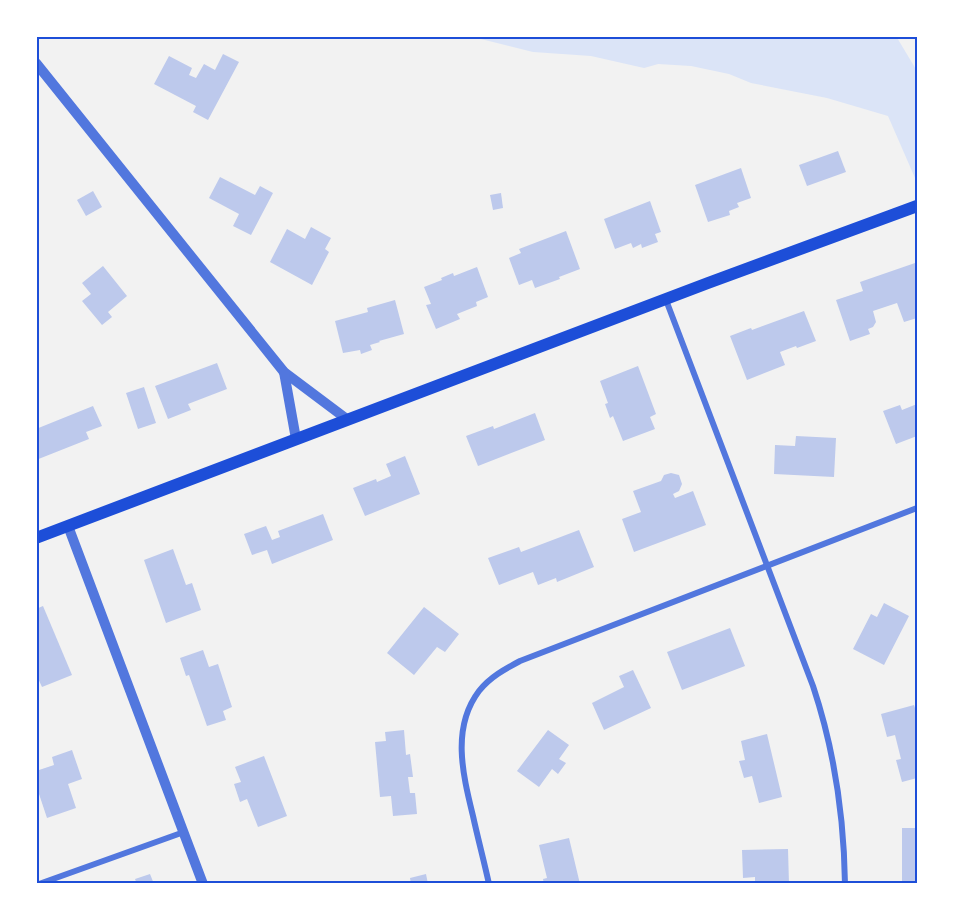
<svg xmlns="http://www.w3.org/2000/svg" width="953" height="920" font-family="Quicksand,sans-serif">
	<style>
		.green { fill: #dbe4f7 }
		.building { fill: #bdc9ec }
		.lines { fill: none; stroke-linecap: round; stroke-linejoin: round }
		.minor { stroke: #5277de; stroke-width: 6 }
		.tertiary { stroke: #5277de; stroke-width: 10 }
		.secondary { stroke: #1d4ed8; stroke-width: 12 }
		.neatline { fill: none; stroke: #1d4ed8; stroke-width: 2 }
	</style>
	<rect width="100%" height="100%" fill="#f2f2f2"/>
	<polygon class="green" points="473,36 896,36 917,71 917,178 915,178 888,116 827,98 751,83 729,74 691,66 658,64 644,68 591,56 533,52 481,39"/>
	<g class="building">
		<polygon points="223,54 239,62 208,120 193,112 196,106 154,84 169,56 192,68 189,75 196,78 204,64 215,70"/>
		<polygon points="838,151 846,172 807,186 799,165"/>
		<polygon points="741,168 751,198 737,203 739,207 729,211 730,215 708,222 695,185"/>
		<polygon points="220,177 255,195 260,186 273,193 251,235 233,226 239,214 209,198"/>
		<polygon points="93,191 102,207 86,216 77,200"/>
		<polygon points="501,193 503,208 493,210 490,195"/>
		<polygon points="650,201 661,232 655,234 658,242 642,248 641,244 633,248 631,243 615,249 604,219"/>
		<polygon points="311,227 331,238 325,249 329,252 312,285 270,262 287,229 305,239"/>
		<polygon points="566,231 580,269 559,277 560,279 535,288 532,280 519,285 509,258 521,253 519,249"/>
		<polygon points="915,263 917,270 917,295 915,295 917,300 917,318 904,322 897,303 873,311 876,322 873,327 868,329 870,334 850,341 836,300 863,291 860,282"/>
		<polygon points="103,266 127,296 108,312 112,317 102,325 82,301 91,294 82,283"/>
		<polygon points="477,267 488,297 476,302 477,306 457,314 460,319 436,329 426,305 431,304 424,287 442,280 441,278 453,273 454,276"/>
		<polygon points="395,300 404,334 379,341 380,342 370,345 372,350 361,354 360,350 343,353 335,321 368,312 367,308"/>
		<polygon points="804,311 816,341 797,348 796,346 780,352 785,365 747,380 730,336 751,328 752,330"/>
		<polygon points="217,363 227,389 188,404 191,410 168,419 155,386"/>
		<polygon points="638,366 656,414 650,417 655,429 623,441 613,416 610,418 605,404 608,403 600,381"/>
		<polygon points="144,387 156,423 138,429 126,393"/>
		<polygon points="917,404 917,436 896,444 883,411 900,405 902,410"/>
		<polygon points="93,406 102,426 86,432 89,439 36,460 36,429"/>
		<polygon points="535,413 545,440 478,466 466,436 493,426 494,429"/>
		<polygon points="796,436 836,438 834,477 774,474 775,445 795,446"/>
		<polygon points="405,456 420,494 365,516 353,488 376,479 377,482 391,476 386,464"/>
		<polygon points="671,473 679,475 682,484 679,491 673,494 675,498 693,491 706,525 634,552 622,519 641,512 633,491 661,481 664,475"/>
		<polygon points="323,514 333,540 272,564 267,550 252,555 244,534 266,526 272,540 280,537 278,531"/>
		<polygon points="579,530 594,567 557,582 556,578 538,585 533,572 499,585 488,558 519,547 521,552"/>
		<polygon points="173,549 186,585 192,583 201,610 166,623 144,560"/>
		<polygon points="884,603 909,616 884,665 853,649 871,614 877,617"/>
		<polygon points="43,606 72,675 42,687 36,674 36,609"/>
		<polygon points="424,607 459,634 445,652 437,647 414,675 387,653"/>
		<polygon points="730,628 745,666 682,690 667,652"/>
		<polygon points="203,650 209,667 218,664 232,707 223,711 226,720 207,726 189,675 186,676 180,658"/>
		<polygon points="633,670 651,708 604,730 592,703 624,687 619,676"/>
		<polygon points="914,705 917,714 917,778 902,782 896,760 901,759 895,735 887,737 881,714"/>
		<polygon points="404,730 406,755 410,754 413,777 408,777 410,793 415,793 417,814 393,816 391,796 380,797 375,742 386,741 385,732"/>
		<polygon points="548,730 569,745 559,759 566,763 558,774 552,769 539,787 517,771"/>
		<polygon points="767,734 782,797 759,803 752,776 744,778 739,761 745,760 741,741"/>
		<polygon points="72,750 82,779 68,784 76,808 47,818 36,785 36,771 54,765 52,757"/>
		<polygon points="264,756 287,816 258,827 247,799 240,802 234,784 241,782 235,767"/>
		<rect x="902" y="828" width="15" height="56"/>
		<polygon points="569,838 580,884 544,884 543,879 547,878 539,845"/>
		<polygon points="788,849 789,884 755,884 755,877 743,878 742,850"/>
		<polygon points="150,874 154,884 137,884 135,879"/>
		<polygon points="426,874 428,884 411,884 410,878"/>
	</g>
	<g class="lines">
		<g class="minor">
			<path d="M666,300L813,686C835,752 844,815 845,884"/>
			<polyline points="39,884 184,832"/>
			<path d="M489,884C484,861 478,839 473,816C463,775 451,728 479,691C490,677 505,669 520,661L917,508"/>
		</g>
		<g class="tertiary">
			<polyline points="36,63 284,372 348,420"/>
			<polyline points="284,372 296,439"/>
			<polyline points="68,526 203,884"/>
		</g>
		<polyline class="secondary" points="36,538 708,283 917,206"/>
	</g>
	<rect width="953" height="920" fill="none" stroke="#ffffff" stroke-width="75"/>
	<rect x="38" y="38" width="878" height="844" class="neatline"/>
</svg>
